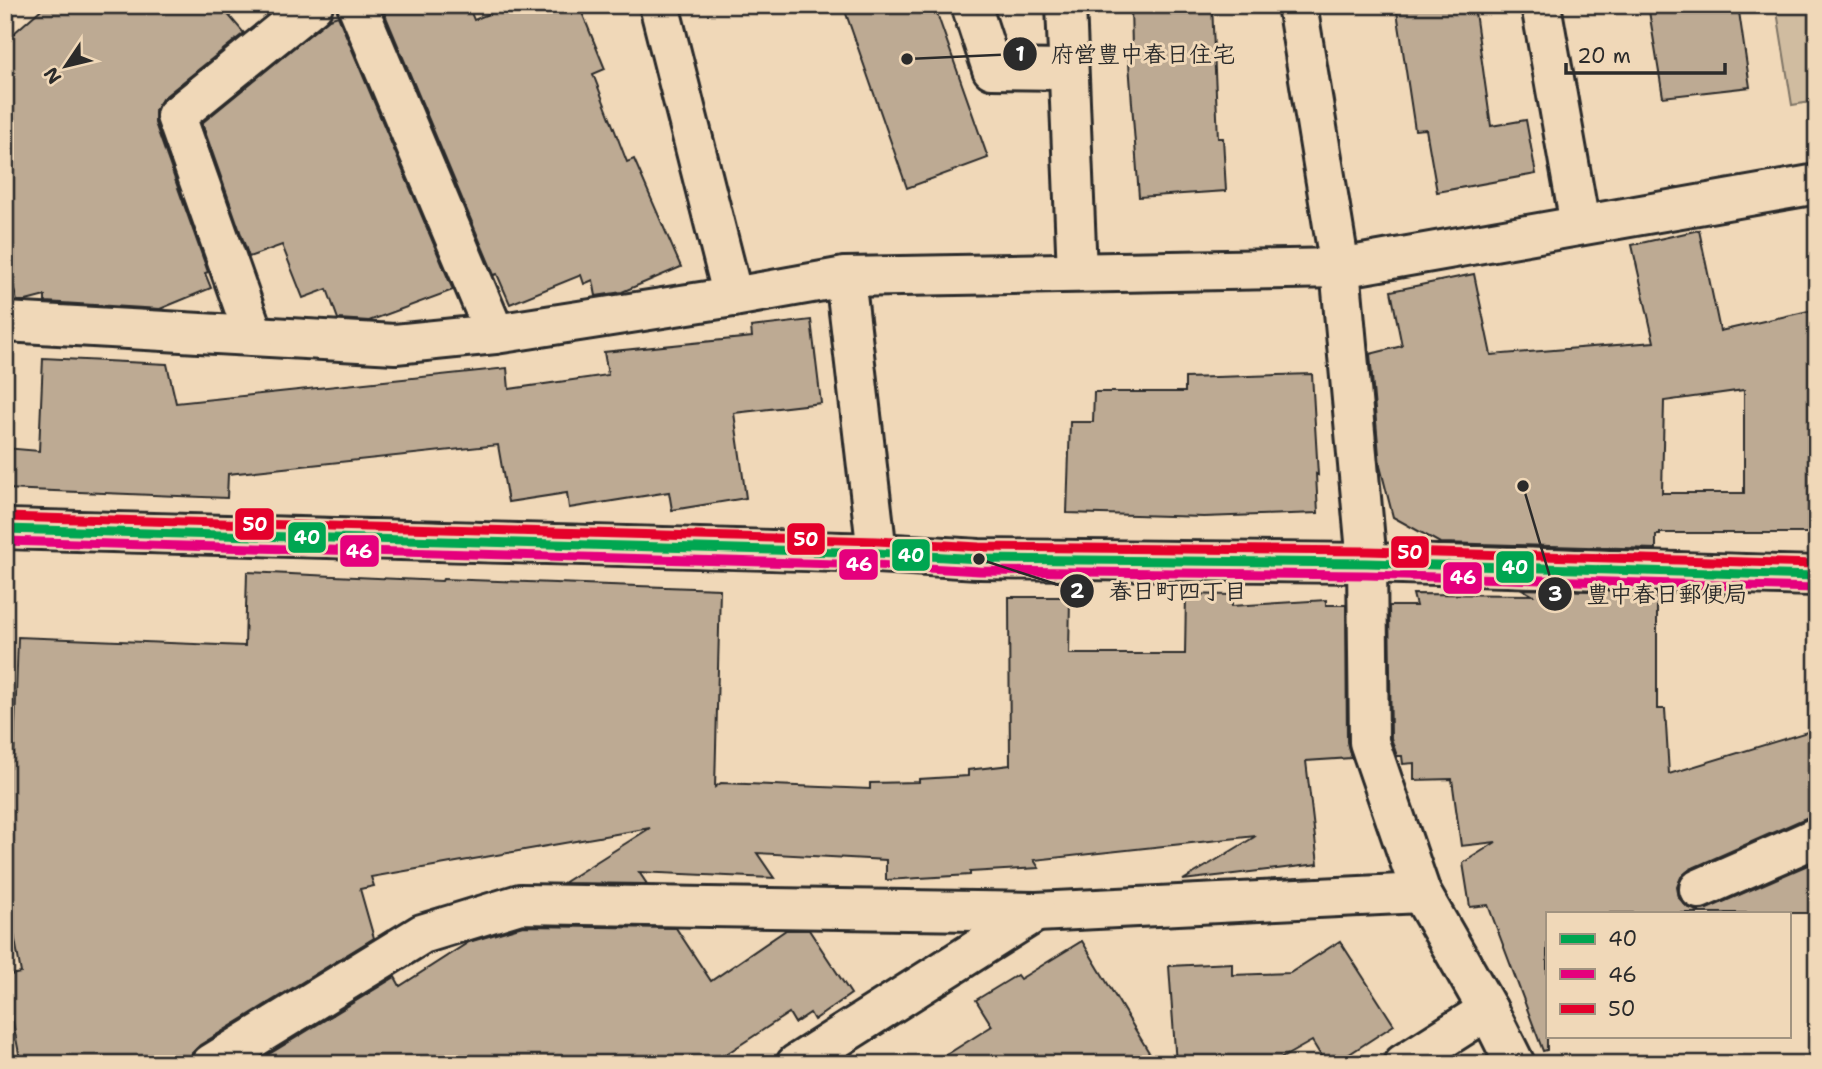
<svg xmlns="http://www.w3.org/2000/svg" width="1822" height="1069" font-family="'Shantell Sans','Klee One',sans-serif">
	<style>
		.green { fill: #d0bca0; stroke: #7e7466; stroke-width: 2 }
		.building { fill: #bdaa93; stroke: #2b2b2b; stroke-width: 2; fill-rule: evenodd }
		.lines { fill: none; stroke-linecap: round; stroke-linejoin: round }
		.minor-casing { stroke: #2b2b2b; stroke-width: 44 }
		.primary-casing { stroke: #2b2b2b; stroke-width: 44 }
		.minor { stroke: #f0d8b8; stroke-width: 38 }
		.primary { stroke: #f0d8b8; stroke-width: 38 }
		.bus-1-casing { stroke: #f0d8b8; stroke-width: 14 }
		.bus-2-casing { stroke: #f0d8b8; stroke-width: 14 }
		.bus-3-casing { stroke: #f0d8b8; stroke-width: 14 }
		.bus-1 { stroke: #00a651; stroke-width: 9 }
		.bus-2 { stroke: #e5007d; stroke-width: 9 }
		.bus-3 { stroke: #e4002b; stroke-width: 9 }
		.leader { fill: none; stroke: #2b2b2b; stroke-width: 2.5 }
		.callout-dot { fill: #2b2b2b; stroke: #f0d8b8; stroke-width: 2.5 }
		.mark-label { font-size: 21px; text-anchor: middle; font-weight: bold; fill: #fff }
		.callout-label { font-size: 23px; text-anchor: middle; font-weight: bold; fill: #2b2b2b; stroke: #f0d8b8; stroke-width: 6; stroke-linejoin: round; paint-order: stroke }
		.line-badge { stroke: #f0d8b8; stroke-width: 2.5 }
		.badge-label { font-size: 19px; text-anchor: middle; font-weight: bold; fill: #fff }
	</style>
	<rect width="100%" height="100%" fill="#f0d8b8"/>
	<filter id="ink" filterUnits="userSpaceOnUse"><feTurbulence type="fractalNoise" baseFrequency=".0143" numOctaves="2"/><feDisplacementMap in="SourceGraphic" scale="14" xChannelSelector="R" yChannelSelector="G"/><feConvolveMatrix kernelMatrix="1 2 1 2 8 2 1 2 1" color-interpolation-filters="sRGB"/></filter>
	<g filter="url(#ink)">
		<polygon class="green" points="1776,5 1817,5 1817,101 1792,105"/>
		<g class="building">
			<polygon points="46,5 220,5 244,33 162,99 155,111 155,123 208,272 205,273 211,288 160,309 45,302 45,296 26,301 17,301 5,258 5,41"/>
			<polygon points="381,5 468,5 474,20 510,5 579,5 605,69 593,74 627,162 634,159 681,267 622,292 596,296 593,280 584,284 581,275 510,304 497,274 494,275"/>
			<polygon points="843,5 934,5 988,158 907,188"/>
			<polygon points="1131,5 1212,5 1218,138 1223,138 1226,191 1139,197 1128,50 1132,49"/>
			<polygon points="1396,5 1474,5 1491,126 1526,120 1536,174 1437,192 1426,129 1415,130"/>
			<polygon points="1648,5 1738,5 1750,87 1663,97"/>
			<polygon points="338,16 453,290 369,321 338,319 327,289 303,298 282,245 249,257 202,123 329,19"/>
			<path d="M1699,230L1720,331L1817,309V533H1660V535H1656V549L1440,543L1393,517L1380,466L1370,354L1402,346L1391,291L1474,274L1491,355L1654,342L1632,245ZM1744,390V493H1662L1664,401Z"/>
			<polygon points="811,320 821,403 734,413 746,498 672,510 669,492 569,508 567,493 508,502 498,445 228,474 227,498 5,489 5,448 39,451 43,358 167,364 176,403 507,368 509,389 608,375 604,352 752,337 751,327"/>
			<polygon points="1312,374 1318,475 1316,474 1318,513 1204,517 1067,513 1070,422 1093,422 1094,392 1185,392 1185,378"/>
			<polygon points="247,572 442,581 443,579 720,589 715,787 721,783 870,789 870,783 919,782 919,779 968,776 968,770 1010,765 1009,597 1070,597 1069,654 1185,654 1186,594 1232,595 1232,606 1326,600 1326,605 1346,605 1347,742 1351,758 1306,761 1318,864 1183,880 1256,836 1034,860 1039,868 970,872 970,875 886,880 886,860 757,853 774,878 639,872 647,884 563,883 650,828 371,877 374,886 360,889 374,938 200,1045 192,1053 189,1064 21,1064 5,981 5,976 21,973 5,885 5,756 14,754 18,637 245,646"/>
			<polygon points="1522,589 1657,593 1657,709 1665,709 1669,774 1817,729 1817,816 1808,817 1690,869 1681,877 1677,887 1679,898 1687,907 1697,911 1707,909 1817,861 1817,913 1547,913 1547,1050 1543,1051 1488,905 1470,907 1463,863 1496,842 1461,846 1452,779 1414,780 1414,763 1403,764 1402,756 1397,756 1391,738 1389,606 1416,606 1413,594 1532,595"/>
			<polygon points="523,926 676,928 711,981 786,930 809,930 851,994 814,1020 810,1013 795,1023 789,1013 711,1064 253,1064 395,977 400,986 469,942"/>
			<polygon points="1082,941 1156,1064 932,1064 992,1026 976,1000 1017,975 1020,979"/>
			<polygon points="1340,941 1394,1025 1334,1064 1326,1064 1312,1041 1271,1064 1176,1064 1169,966 1232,963 1232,975 1290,973"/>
		</g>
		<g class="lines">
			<g class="minor-casing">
				<g id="minor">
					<polyline points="357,5 495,334"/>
					<polyline points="659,5 733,297"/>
					<polyline points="971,5 992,69 1068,70"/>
					<polyline points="1066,5 1077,272"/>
					<polyline points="1297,5 1340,268 1367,563 1369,742 1421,893 1488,1010 1515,1064"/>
					<polyline points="1541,5 1580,225"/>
					<polyline points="845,277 877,553"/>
					<polyline points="5,322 395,344 495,334 733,297 845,277 1340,268 1817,184"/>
					<polyline points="254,336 176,116 313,5"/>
					<polyline points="1699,889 1817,837"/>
					<polyline points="211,1064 422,934 520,904 1036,912 1421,893"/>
					<polyline points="796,1064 1036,912"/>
					<polyline points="1403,1064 1488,1010"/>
				</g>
			</g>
			<g class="primary-casing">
				<polyline id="primary" points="5,529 877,553 979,559 1367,563 1817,576"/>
			</g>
			<use href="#minor" class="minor"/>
			<use href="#primary" class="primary"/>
			<g class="bus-1-casing">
				<polyline id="bus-1" points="5,529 877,553 979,559 1367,563 1817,576"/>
			</g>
			<g class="bus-2-casing">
				<polyline id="bus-2" points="5,541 876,565 979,571 1367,575 1817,588"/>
			</g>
			<g class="bus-3-casing">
				<polyline id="bus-3" points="5,517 877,541 979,547 1367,551 1817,564"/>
			</g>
			<use href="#bus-1" class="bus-1"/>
			<use href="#bus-2" class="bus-2"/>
			<use href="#bus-3" class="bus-3"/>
		</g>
	</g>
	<path class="leader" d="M907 59L1020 54M979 559L1077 591M1523 486L1555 594"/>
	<g class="callout-dot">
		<circle cx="907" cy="59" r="7"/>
		<circle cx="979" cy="559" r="7"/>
		<circle cx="1523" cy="486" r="7"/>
		<circle cx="1020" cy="54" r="18"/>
		<circle cx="1077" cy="591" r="18"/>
		<circle cx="1555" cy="594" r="18"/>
	</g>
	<g class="mark-label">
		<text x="1020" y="61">1</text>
		<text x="1077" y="598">2</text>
		<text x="1555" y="601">3</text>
	</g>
	<g class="callout-label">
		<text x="1143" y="62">府営豊中春日住宅</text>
		<text x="1178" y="599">春日町四丁目</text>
		<text x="1667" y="602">豊中春日郵便局</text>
	</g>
	<g class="line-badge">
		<rect x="234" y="507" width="41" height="34" rx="7" fill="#e4002b"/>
		<rect x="287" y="521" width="40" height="33" rx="7" fill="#00a651"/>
		<rect x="786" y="522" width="40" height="34" rx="7" fill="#e4002b"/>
		<rect x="339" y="534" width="41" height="34" rx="7" fill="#e5007d"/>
		<rect x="1390" y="535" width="40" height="34" rx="7" fill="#e4002b"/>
		<rect x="891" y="538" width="40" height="34" rx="7" fill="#00a651"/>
		<rect x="838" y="548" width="41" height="33" rx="7" fill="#e5007d"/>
		<rect x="1495" y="550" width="40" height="34" rx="7" fill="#00a651"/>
		<rect x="1442" y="561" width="41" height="34" rx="7" fill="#e5007d"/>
	</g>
	<g class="badge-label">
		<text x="255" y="531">50</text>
		<text x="307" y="544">40</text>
		<text x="806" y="546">50</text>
		<text x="359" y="558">46</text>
		<text x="1410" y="559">50</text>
		<text x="911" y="562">40</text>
		<text x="859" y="571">46</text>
		<text x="1515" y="574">40</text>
		<text x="1463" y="584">46</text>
	</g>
	<rect width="1822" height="1069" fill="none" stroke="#f0d8b8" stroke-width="28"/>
	<rect x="14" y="14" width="1794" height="1041" fill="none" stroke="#2b2b2b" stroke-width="2.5" filter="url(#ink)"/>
	<rect x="1546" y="912" width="245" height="126" fill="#f0d8b8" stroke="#a19380" stroke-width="2"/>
	<rect x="1560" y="934" width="35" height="10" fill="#00a651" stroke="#a19380" stroke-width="2"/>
	<text x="1608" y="946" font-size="21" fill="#2b2b2b">40</text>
	<rect x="1560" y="969" width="35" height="10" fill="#e5007d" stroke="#a19380" stroke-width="2"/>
	<text x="1608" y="982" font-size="21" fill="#2b2b2b">46</text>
	<rect x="1560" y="1004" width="35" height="10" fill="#e4002b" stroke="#a19380" stroke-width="2"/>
	<text x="1608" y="1016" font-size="21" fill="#2b2b2b">50</text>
	<g transform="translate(66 66) rotate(235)" stroke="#f0d8b8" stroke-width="5" paint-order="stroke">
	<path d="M0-5L12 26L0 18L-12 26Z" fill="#2b2b2b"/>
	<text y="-10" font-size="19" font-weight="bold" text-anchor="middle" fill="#2b2b2b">N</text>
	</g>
	<path d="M1566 63v10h159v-10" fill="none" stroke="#2b2b2b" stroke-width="3.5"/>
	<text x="1577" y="63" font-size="21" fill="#2b2b2b" stroke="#f0d8b8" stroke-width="5" paint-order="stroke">20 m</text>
</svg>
